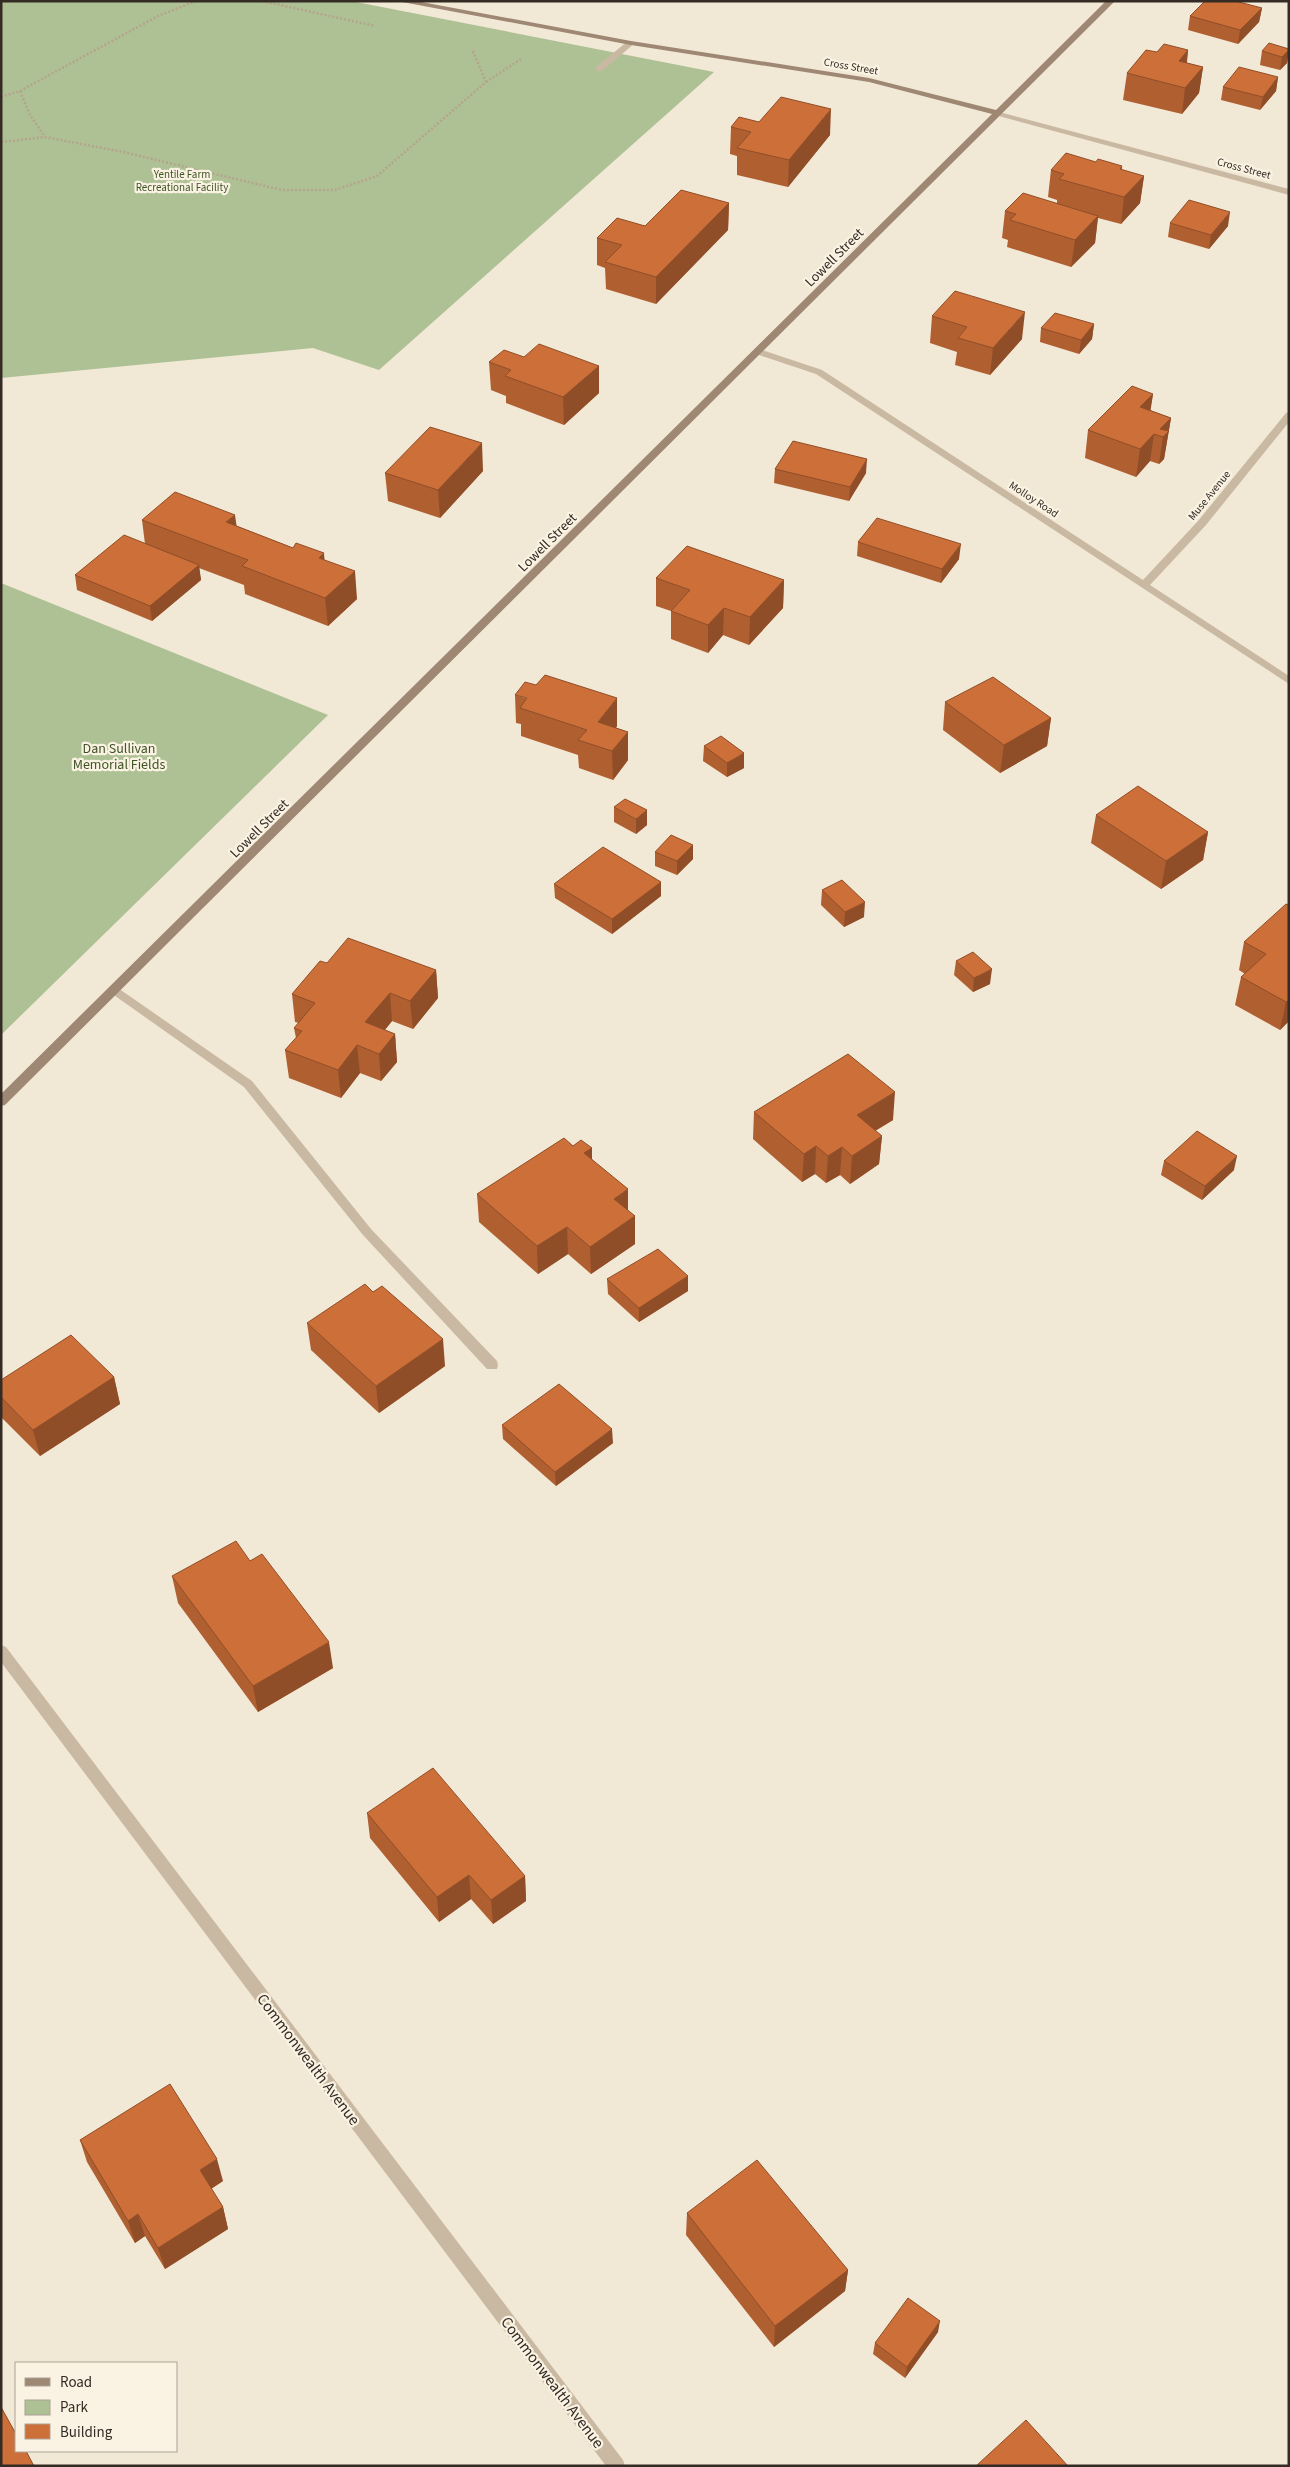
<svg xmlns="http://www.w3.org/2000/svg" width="1290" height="2467" font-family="'Source Sans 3',sans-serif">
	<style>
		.green { fill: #adc195 }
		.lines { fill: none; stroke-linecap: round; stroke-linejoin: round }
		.path { stroke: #b6a38c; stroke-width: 2.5; stroke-dasharray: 2 2; stroke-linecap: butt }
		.lane { fill: #cab9a2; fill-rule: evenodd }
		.street { fill: #cab9a2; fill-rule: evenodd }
		.secondary { fill: #9e8873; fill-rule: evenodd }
		.wall { fill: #b05f31 }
		.shaded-wall { fill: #904e28 }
		.building { fill: #cd6f39; stroke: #904e28 }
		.labels { text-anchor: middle; stroke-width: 4.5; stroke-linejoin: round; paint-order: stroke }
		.far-street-label { font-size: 11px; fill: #342b25; stroke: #faf2e2 }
		.far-park-label { font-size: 11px; fill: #3e5427; stroke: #faf2e2 }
		.street-label { font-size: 14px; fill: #342b25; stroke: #faf2e2 }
		.park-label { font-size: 14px; fill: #3e5427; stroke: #faf2e2 }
		.near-street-label { font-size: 16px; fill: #342b25; stroke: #faf2e2 }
	</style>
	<rect width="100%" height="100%" fill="#f2e8d6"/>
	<g class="green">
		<polygon points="1,1 351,1 714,72 379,370 313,348 1,378"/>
		<polygon points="1,583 328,715 1,1035"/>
	</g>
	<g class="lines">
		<g class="path">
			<polyline points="262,1 375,26"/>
			<polyline points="486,82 521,59"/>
			<polyline points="20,91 30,115 45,137"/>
			<polyline points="1,97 20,91 158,16 196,1"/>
			<polyline points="1,142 45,137 123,152 282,190 335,190 377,176 486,82 472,49"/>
		</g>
		<g class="lane">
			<polygon points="628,41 635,43 602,71 596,71 596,67"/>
			<polygon points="115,986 252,1081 371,1229 497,1361 498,1365 497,1369 487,1369 363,1235 244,1087 111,993 109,990 111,987"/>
		</g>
		<g class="street">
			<polygon points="995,111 1289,189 1289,195 995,115"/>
			<polygon points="759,349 822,370 1143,580 1198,521 1286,413 1289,412 1289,422 1206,525 1150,585 1289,676 1289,684 816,374 756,354 754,352"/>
			<polygon points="1,1645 6,1647 623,2460 625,2466 606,2466 1,1662"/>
		</g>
		<polygon class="secondary" points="397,1 416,1 631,41 869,78 996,110 1106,1 1115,1 5,1105 1,1106 1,1094 992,114 869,82 631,45"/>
	</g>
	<g class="wall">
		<polygon points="1262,8 1259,22 1238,44 1188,30 1190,16"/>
		<polygon points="1289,49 1287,63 1280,70 1260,65 1262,51"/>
		<polygon points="1188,50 1187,63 1203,67 1199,93 1182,114 1123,100 1127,73 1157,52"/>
		<polygon points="1278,77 1276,91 1260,110 1221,100 1223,87"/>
		<polygon points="759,122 830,135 788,187 737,175 737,156 730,154 731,127"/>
		<polygon points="1096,162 1122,166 1122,170 1144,176 1140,203 1121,224 1098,218 1095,243 1071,267 1007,247 1008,240 1002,238 1005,211 1057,203 1057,200 1048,197 1051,170"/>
		<polygon points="729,203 728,230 656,304 606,289 605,268 597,265 597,238"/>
		<polygon points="1170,223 1228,226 1209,249 1168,237"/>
		<polygon points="932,316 1022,339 990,375 955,365 957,352 930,343"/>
		<polygon points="1094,324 1092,339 1079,354 1040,342 1041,328"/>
		<polygon points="524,357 599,366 599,393 564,425 506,403 506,396 491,390 489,362"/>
		<polygon points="1153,394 1150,410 1171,418 1164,459 1159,464 1150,461 1136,477 1085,458 1088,430"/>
		<polygon points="775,469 866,473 849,501 774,483"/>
		<polygon points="483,471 440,518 388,501 385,473"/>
		<polygon points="142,520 237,526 324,560 357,599 328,626 245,594 244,585 199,568 201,580 152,621 77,590 75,575 145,544"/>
		<polygon points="858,542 959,559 941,583 857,556"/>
		<polygon points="656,578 784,580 783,608 749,645 723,635 708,653 671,639 671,611 656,606"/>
		<polygon points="515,695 617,726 616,728 628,732 628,760 613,780 579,768 578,755 521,736 521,724 516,723"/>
		<polygon points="945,702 1051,718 1047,746 1000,773 943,730"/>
		<polygon points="704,746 744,768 727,777 703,761"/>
		<polygon points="614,807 647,825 636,834 614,822"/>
		<polygon points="1096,815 1208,832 1203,860 1161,889 1091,843"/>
		<polygon points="693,845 693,859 677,875 655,866 655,852"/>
		<polygon points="661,882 661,896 612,934 555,898 554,884"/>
		<polygon points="822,890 864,917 844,927 821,905"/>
		<polygon points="1289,905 1289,1021 1280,1030 1235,1005 1241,977 1245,974 1239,970 1244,942"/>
		<polygon points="956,961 990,984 973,992 954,975"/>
		<polygon points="327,963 436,970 438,998 413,1029 392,1021 385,1030 395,1034 397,1062 381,1081 360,1073 341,1098 289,1078 285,1050 296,1038 294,1028 299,1023 295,1022 292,994"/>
		<polygon points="754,1112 893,1120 875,1131 882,1136 879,1164 850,1184 840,1175 826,1183 815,1174 802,1182 753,1139"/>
		<polygon points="573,1146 592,1148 592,1159 628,1211 635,1216 635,1244 591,1274 568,1254 538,1274 479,1222 477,1194"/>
		<polygon points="1164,1161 1234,1170 1202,1200 1161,1175"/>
		<polygon points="688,1276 688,1291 639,1322 608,1294 607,1279"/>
		<polygon points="307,1323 445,1366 379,1413 311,1350"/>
		<polygon points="114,1377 120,1404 40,1456 1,1417 1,1380"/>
		<polygon points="502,1425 613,1443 556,1486 503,1439"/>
		<polygon points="172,1576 333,1668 258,1712 178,1603"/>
		<polygon points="367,1813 525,1876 526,1901 493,1924 471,1899 439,1922 370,1838"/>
		<polygon points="80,2140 223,2181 211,2189 223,2207 228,2229 165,2269 145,2236 135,2243 87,2162"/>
		<polygon points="687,2213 848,2270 845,2291 774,2347 686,2235"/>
		<polygon points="938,2332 905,2378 873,2354 875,2343"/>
	</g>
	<g class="shaded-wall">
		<polygon points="1262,8 1259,22 1238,44 1240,30"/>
		<polygon points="1188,50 1185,76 1179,61"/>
		<polygon points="1289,50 1287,63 1280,70 1282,57"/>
		<polygon points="1203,67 1199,93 1182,114 1185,88"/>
		<polygon points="1278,77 1276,91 1260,110 1263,97"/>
		<polygon points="831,109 830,135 788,187 789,160"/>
		<polygon points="1144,176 1140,203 1121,224 1124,197"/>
		<polygon points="729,203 728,230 656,304 656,277"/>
		<polygon points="1230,212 1228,226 1209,249 1211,235"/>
		<polygon points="1098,216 1095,243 1071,267 1075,240"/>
		<polygon points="1025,312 1022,339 990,375 993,348"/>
		<polygon points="1094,324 1092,339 1079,354 1081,340"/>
		<polygon points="599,366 599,393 564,425 563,397"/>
		<polygon points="1153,394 1149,421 1140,407"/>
		<polygon points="1171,418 1164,459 1159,464 1163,437 1160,429"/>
		<polygon points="1154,434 1150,461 1136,477 1140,449"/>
		<polygon points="482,443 483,471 440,518 438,490"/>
		<polygon points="867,459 866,473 849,501 850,487"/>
		<polygon points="235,515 239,543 226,522"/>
		<polygon points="961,544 959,559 941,583 942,569"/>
		<polygon points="324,553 326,581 319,558"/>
		<polygon points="199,565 201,580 152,621 150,606"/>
		<polygon points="355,571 357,599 328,626 325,598"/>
		<polygon points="784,580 783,608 749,645 750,617"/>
		<polygon points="724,608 723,635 708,653 708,625"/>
		<polygon points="617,698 617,726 600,747 598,722"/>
		<polygon points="1051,718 1047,746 1000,773 1004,745"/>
		<polygon points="628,732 628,760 613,780 612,751"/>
		<polygon points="744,753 744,768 727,777 727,763"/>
		<polygon points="647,810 647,825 636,834 636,819"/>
		<polygon points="1208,832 1203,860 1161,889 1166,861"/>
		<polygon points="693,845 693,859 677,875 677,861"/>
		<polygon points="661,882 661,896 612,934 612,919"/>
		<polygon points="865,902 864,917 844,927 845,912"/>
		<polygon points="992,969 990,984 973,992 974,978"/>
		<polygon points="436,970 438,998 413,1029 410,1001"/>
		<polygon points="390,993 392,1021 368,1050 365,1022"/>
		<polygon points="1289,1000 1289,1021 1280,1030 1286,1002"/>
		<polygon points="395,1034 397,1062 381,1081 379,1054"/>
		<polygon points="357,1045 360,1073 341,1098 338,1070"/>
		<polygon points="895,1092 893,1120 855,1143 857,1115"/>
		<polygon points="882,1136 879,1164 850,1184 852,1156"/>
		<polygon points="816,1146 815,1174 802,1182 804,1154"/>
		<polygon points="842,1147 840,1175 826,1183 828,1156"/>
		<polygon points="592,1148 592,1176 584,1153"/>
		<polygon points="1237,1156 1234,1170 1202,1200 1205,1186"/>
		<polygon points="628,1189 628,1216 614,1199"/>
		<polygon points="635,1216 635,1244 591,1274 590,1247"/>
		<polygon points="567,1227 568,1254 538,1274 537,1246"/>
		<polygon points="688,1276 688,1291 639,1322 639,1308"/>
		<polygon points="443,1339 445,1366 379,1413 376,1386"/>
		<polygon points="114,1377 120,1404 40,1456 33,1430"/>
		<polygon points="612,1429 613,1443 556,1486 555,1472"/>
		<polygon points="329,1642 333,1668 258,1712 253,1686"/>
		<polygon points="469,1875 471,1899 439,1922 437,1897"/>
		<polygon points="525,1876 526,1901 493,1924 491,1900"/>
		<polygon points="217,2159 223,2181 206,2192 200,2170"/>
		<polygon points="223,2207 228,2229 165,2269 158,2248"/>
		<polygon points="138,2214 145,2236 135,2243 128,2221"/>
		<polygon points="848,2270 845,2291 774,2347 775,2326"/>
		<polygon points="940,2321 938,2332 905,2378 907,2367"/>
	</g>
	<g class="building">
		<polygon points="1205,1 1235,1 1262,8 1240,30 1190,16"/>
		<polygon points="1269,43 1289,49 1289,50 1282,57 1262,51"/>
		<polygon points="1164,44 1188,50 1179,61 1203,67 1185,88 1127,73 1146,50 1157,52"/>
		<polygon points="1239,67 1278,77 1263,97 1223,87"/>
		<polygon points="781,97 831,109 789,160 737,148 751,132 731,127 739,117 759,122"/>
		<polygon points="1066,153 1096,162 1098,159 1122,166 1120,169 1144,176 1124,197 1059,179 1064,174 1051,170"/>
		<polygon points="681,190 729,203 656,277 605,262 622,245 597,238 617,218 645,226"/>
		<polygon points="1023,193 1098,216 1075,240 1010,220 1016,214 1005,211"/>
		<polygon points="1189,200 1230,212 1211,235 1170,223"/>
		<polygon points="955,291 1025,312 993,348 958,338 967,327 932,316"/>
		<polygon points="1055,313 1094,324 1081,340 1041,328"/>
		<polygon points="539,344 599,366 563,397 505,376 511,370 489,362 504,350 524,357"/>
		<polygon points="1132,386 1153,394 1140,407 1171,418 1160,429 1169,431 1163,437 1154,434 1140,449 1088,430"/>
		<polygon points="430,427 482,443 438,490 385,473"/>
		<polygon points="793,441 867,459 850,487 775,469"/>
		<polygon points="175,492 235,515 226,522 293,548 296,543 324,553 319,558 355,571 325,598 242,566 248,560 142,520"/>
		<polygon points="877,518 961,544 942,569 858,542"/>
		<polygon points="124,535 199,565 150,606 75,575"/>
		<polygon points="687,546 784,580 750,617 724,608 708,625 671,611 690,590 656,578"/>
		<polygon points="545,675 617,698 598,722 628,732 612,751 578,740 587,730 520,708 527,698 515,695 525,682 536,685"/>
		<polygon points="993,677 1051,718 1004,745 945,702"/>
		<polygon points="721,736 744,753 727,763 704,746"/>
		<polygon points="1138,786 1208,832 1166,861 1096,815"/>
		<polygon points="625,799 647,810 636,819 614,807"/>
		<polygon points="671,835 693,845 677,861 655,852"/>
		<polygon points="603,847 661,882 612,919 554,884"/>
		<polygon points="842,880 865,902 845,912 822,890"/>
		<polygon points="1286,904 1289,905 1289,1000 1286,1002 1241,977 1266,954 1244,942"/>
		<polygon points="348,938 436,970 410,1001 390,993 365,1022 395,1034 379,1054 357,1045 338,1070 285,1050 302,1031 294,1028 315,1003 292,994 320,961 327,963"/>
		<polygon points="973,952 992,969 974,978 956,961"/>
		<polygon points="848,1054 895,1092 857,1115 882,1136 852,1156 842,1147 828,1156 816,1146 804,1154 754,1112"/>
		<polygon points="1197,1131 1237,1156 1205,1186 1164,1161"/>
		<polygon points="564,1138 573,1146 581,1140 592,1148 584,1153 628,1189 614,1199 635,1216 590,1247 567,1227 537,1246 477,1194"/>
		<polygon points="658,1249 688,1276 639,1308 607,1279"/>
		<polygon points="365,1284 373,1292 382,1286 443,1339 376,1386 307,1323"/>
		<polygon points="71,1335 114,1377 33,1430 1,1397 1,1380"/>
		<polygon points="559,1384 612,1429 555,1472 502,1425"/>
		<polygon points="236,1541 250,1561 262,1554 329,1642 253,1686 172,1576"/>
		<polygon points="433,1768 525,1876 491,1900 469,1875 437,1897 367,1813"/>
		<polygon points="170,2084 217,2159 200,2170 223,2207 158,2248 138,2214 128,2221 80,2140"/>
		<polygon points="757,2160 848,2270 775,2326 687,2213"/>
		<polygon points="908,2298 940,2321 907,2367 875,2343"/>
		<polygon points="1,2407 16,2434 16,2451 26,2451 34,2466 1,2466"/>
		<polygon points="1026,2420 1068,2466 976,2466"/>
	</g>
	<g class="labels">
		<g class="far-street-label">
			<text transform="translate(851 66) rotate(10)" y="4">Cross Street</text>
			<text transform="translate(1244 168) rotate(15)" y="4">Cross Street</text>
			<text transform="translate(1209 495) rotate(-51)" y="4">Muse Avenue</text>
			<text transform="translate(1034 499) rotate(33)" y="4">Molloy Road</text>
		</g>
		<g class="far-park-label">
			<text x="182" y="178">Yentile Farm<tspan x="182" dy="13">Recreational Facility</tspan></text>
		</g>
		<g class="street-label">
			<text transform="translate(834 257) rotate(-45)" y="5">Lowell Street</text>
			<text transform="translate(547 542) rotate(-45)" y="5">Lowell Street</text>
			<text transform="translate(259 828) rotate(-45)" y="5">Lowell Street</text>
		</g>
		<g class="park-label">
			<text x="119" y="753">Dan Sullivan<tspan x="119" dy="16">Memorial Fields</tspan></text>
		</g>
		<g class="near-street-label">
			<text transform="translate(309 2059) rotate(53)" y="6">Commonwealth Avenue</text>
			<text transform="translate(553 2382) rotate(53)" y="6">Commonwealth Avenue</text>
		</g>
	</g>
	<rect width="1290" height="2467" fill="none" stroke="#342b25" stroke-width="5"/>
	<rect x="15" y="2362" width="162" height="90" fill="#faf2e2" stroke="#aba296"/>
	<rect x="25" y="2378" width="25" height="8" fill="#9e8873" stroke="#aba296"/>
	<text x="60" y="2387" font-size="15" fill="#342b25">Road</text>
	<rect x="25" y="2400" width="25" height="15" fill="#adc195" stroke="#aba296"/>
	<text x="60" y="2412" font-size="15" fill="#342b25">Park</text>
	<rect x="25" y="2424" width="25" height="15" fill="#cd6f39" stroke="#aba296"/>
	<text x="60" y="2437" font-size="15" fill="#342b25">Building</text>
</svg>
